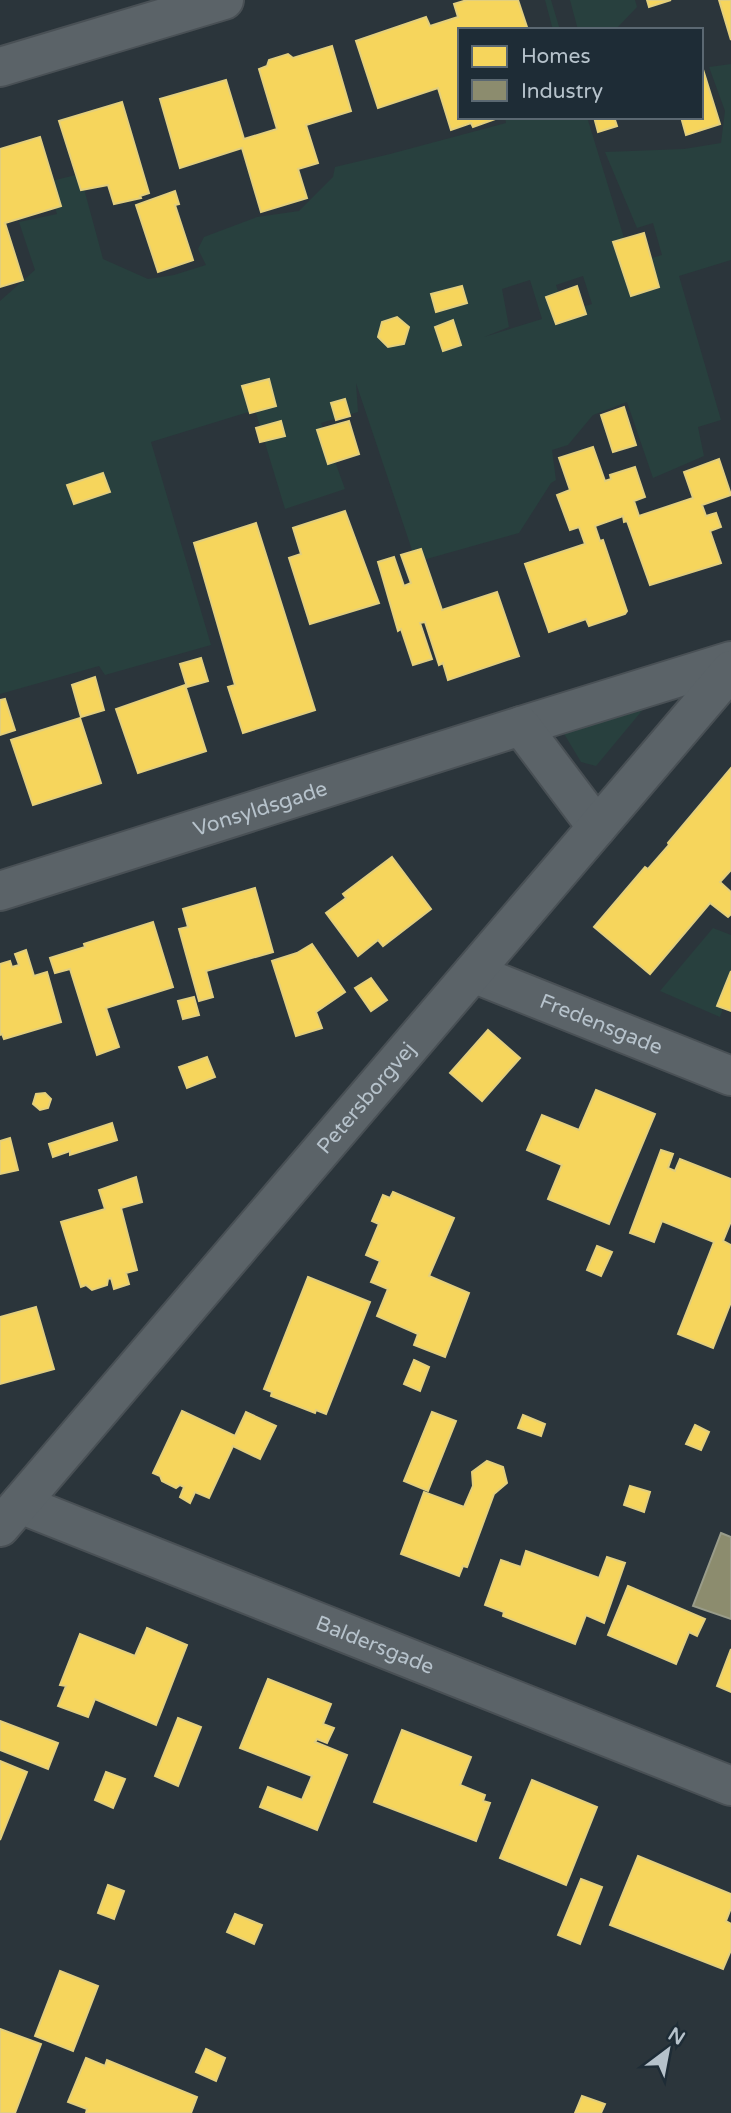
<svg xmlns="http://www.w3.org/2000/svg" width="731" height="2113" font-family="'Varela Round',sans-serif">
	<style>
		.green { fill: #28403e; fill-rule: evenodd }
		.homes { fill: #f6d55c; stroke: #e3cf7d; stroke-width: 2 }
		.industry { fill: #8c8c6e; stroke: #999c8a; stroke-width: 2 }
		.lines { fill: none; stroke-linecap: round; stroke-linejoin: round }
		.minor-casing { stroke: #495055; stroke-width: 42 }
		.minor { stroke: #5b6368; stroke-width: 38 }
		.labels { text-anchor: middle; stroke-width: 7; stroke-linejoin: round; paint-order: stroke }
		.street-label { font-size: 21px; fill: #b6c2cb; stroke: #1e2c36 }
	</style>
	<rect width="100%" height="100%" fill="#2b353b"/>
	<g class="green">
		<polygon points="545,0 551,0 560,30 553,30"/>
		<polygon points="570,0 635,0 637,7 615,30 578,30"/>
		<path d="M731,64V260L679,276L721,420L698,427L704,456L653,478L627,402L593,415L568,445L552,450L556,480L551,483L519,533L416,562L356,383L358,412L321,423L345,489L285,509L255,410L151,442L211,645L105,675L99,666L0,694V301L35,270L19,222L57,214L47,182L80,174L103,259L148,279L174,275L206,265L198,249L204,237L257,217L299,211L333,177L335,167L390,154L506,123L505,117H587L632,264L662,255L653,223L637,228L605,152L684,149L721,143L725,111L709,67ZM583,276L592,304L565,312L556,285ZM530,280L542,319L484,337L509,327L502,289Z"/>
		<polygon points="645,707 596,766 581,762 563,732"/>
		<polygon points="713,928 731,935 731,985 720,1017 660,991"/>
	</g>
	<g class="homes">
		<polygon points="467,0 518,0 528,30 460,30 460,117 498,118 473,127 471,123 451,130 438,88 378,108 356,41 426,17 430,26 458,17 454,4"/>
		<polygon points="647,0 671,0 649,7"/>
		<polygon points="719,0 731,0 731,40"/>
		<polygon points="332,46 351,111 306,125 318,163 298,169 307,198 261,212 242,148 180,168 160,99 226,80 244,139 277,129 259,69 267,66 269,60 288,54 293,58"/>
		<polygon points="701,63 720,124 686,135 681,117 701,117"/>
		<polygon points="122,102 149,193 140,196 141,198 114,204 108,185 81,190 59,121"/>
		<polygon points="594,117 614,117 617,126 598,132"/>
		<polygon points="40,137 61,206 5,223 23,280 0,287 0,149"/>
		<polygon points="175,191 179,204 175,205 193,260 158,272 136,205"/>
		<polygon points="644,233 659,287 631,296 613,242"/>
		<polygon points="462,286 467,303 436,312 431,294"/>
		<polygon points="577,286 586,314 556,324 546,297"/>
		<polygon points="397,317 409,327 404,344 388,347 378,337 382,322"/>
		<polygon points="453,320 461,345 443,351 435,327"/>
		<polygon points="269,379 276,406 250,413 242,386"/>
		<polygon points="345,399 350,416 336,420 331,403"/>
		<polygon points="624,407 636,445 613,452 601,415"/>
		<polygon points="281,421 285,436 260,442 256,428"/>
		<polygon points="349,421 359,454 328,464 317,430"/>
		<polygon points="593,447 605,481 611,479 610,475 635,467 645,497 634,501 639,516 693,498 684,472 719,459 731,495 702,505 706,516 716,513 721,527 710,531 721,563 650,585 627,521 624,522 623,516 595,526 600,541 603,540 627,611 625,614 589,626 586,619 549,632 525,564 585,544 579,527 570,530 557,495 570,490 559,458"/>
		<polygon points="103,473 110,492 74,504 67,485"/>
		<polygon points="345,511 379,603 310,624 289,558 301,554 293,528"/>
		<polygon points="256,523 315,710 243,733 228,687 235,685 194,543"/>
		<polygon points="421,549 442,610 497,592 519,656 448,680 443,663 439,665 425,622 420,623 432,659 413,665 401,629 398,631 378,562 394,557 404,586 411,583 401,555"/>
		<polygon points="201,658 208,681 187,687 180,664"/>
		<polygon points="95,677 104,710 81,717 72,685"/>
		<polygon points="185,685 206,751 138,773 116,709"/>
		<polygon points="5,699 15,730 0,735 0,700"/>
		<polygon points="80,718 101,783 33,805 11,740"/>
		<polygon points="731,768 731,870 720,882 731,892 731,914 728,917 710,903 650,974 594,927 645,867 648,869 669,845 668,843"/>
		<polygon points="392,857 431,909 383,946 378,940 358,956 326,913 346,898 343,894"/>
		<polygon points="255,888 273,952 206,971 213,997 199,1001 179,929 188,927 183,909"/>
		<polygon points="153,922 173,987 106,1008 119,1047 97,1055 70,969 55,973 50,958 85,947 84,944"/>
		<polygon points="312,944 345,992 316,1012 322,1028 296,1036 272,961 297,953"/>
		<polygon points="26,950 34,976 47,972 61,1022 4,1039 2,1034 0,1035 0,964 10,961 12,967 19,965 15,954"/>
		<polygon points="731,971 731,1011 717,1006"/>
		<polygon points="371,978 387,1000 371,1011 355,988"/>
		<polygon points="194,997 199,1015 183,1019 178,1001"/>
		<polygon points="488,1030 520,1058 482,1101 450,1073"/>
		<polygon points="207,1057 215,1077 187,1088 179,1067"/>
		<polygon points="596,1090 655,1114 609,1224 548,1199 562,1165 527,1150 542,1115 579,1130"/>
		<polygon points="45,1093 51,1099 48,1108 40,1110 33,1104 36,1094"/>
		<polygon points="112,1123 117,1140 70,1155 70,1151 53,1157 49,1144"/>
		<polygon points="10,1138 18,1170 0,1174 0,1141"/>
		<polygon points="661,1150 673,1154 668,1168 675,1171 680,1159 731,1179 731,1221 723,1241 731,1245 731,1302 713,1348 678,1334 714,1242 662,1221 654,1242 630,1233"/>
		<polygon points="136,1177 142,1202 121,1208 137,1270 126,1273 129,1284 114,1289 111,1278 108,1279 107,1285 92,1290 86,1285 81,1287 61,1222 105,1209 99,1190"/>
		<polygon points="393,1192 454,1218 429,1276 469,1293 445,1357 414,1345 418,1334 377,1316 388,1289 371,1282 380,1261 366,1255 379,1224 372,1221 383,1195 390,1198"/>
		<polygon points="597,1246 612,1252 601,1276 587,1270"/>
		<polygon points="308,1277 370,1302 326,1414 316,1410 315,1413 271,1396 272,1392 264,1389"/>
		<polygon points="36,1307 54,1369 0,1384 0,1317"/>
		<polygon points="414,1360 429,1367 420,1391 404,1384"/>
		<polygon points="182,1411 235,1436 246,1412 276,1426 260,1459 233,1446 209,1498 195,1492 190,1503 180,1497 184,1487 180,1485 176,1488 162,1481 160,1476 153,1473"/>
		<polygon points="432,1412 456,1421 428,1491 404,1481"/>
		<polygon points="523,1415 545,1424 541,1436 518,1428"/>
		<polygon points="695,1425 709,1432 701,1450 686,1444"/>
		<polygon points="487,1461 503,1467 507,1483 494,1494 467,1567 463,1566 459,1576 401,1554 424,1492 464,1507 473,1486 472,1472"/>
		<polygon points="630,1486 650,1492 644,1512 624,1505"/>
		<polygon points="526,1551 599,1578 607,1557 625,1563 604,1623 586,1615 575,1644 503,1616 504,1612 485,1605 501,1560 521,1567"/>
		<polygon points="628,1586 705,1619 697,1636 689,1632 676,1664 608,1635"/>
		<polygon points="147,1628 187,1645 156,1725 95,1699 88,1717 58,1706 66,1686 60,1685 80,1634 135,1656"/>
		<polygon points="731,1649 731,1692 717,1686"/>
		<polygon points="268,1679 331,1704 323,1724 334,1728 327,1743 317,1739 315,1742 347,1755 317,1830 260,1807 268,1787 302,1800 312,1776 240,1748"/>
		<polygon points="178,1718 201,1727 178,1786 155,1776"/>
		<polygon points="0,1721 58,1743 48,1769 0,1750"/>
		<polygon points="402,1730 471,1757 460,1785 485,1795 483,1801 490,1803 476,1841 374,1802"/>
		<polygon points="0,1761 27,1772 0,1840"/>
		<polygon points="106,1772 125,1779 113,1808 95,1800"/>
		<polygon points="532,1780 597,1807 566,1885 500,1858"/>
		<polygon points="638,1856 731,1894 731,1908 726,1921 731,1924 731,1950 723,1969 610,1925"/>
		<polygon points="581,1879 602,1887 580,1944 558,1935"/>
		<polygon points="108,1885 124,1891 114,1919 98,1913"/>
		<polygon points="235,1914 262,1925 254,1944 227,1932"/>
		<polygon points="60,1971 98,1986 73,2051 35,2036"/>
		<polygon points="0,2029 41,2044 15,2113 0,2113"/>
		<polygon points="206,2049 225,2058 216,2081 196,2072"/>
		<polygon points="86,2058 105,2066 107,2060 197,2097 191,2113 86,2113 87,2109 68,2102"/>
		<polygon points="582,2096 605,2104 601,2113 575,2113"/>
	</g>
	<polygon class="industry" points="721,1533 731,1537 731,1619 693,1606"/>
	<g class="lines">
		<g class="minor-casing">
			<g id="minor">
				<polyline points="0,67 224,0"/>
				<polyline points="521,726 731,661"/>
				<path id="s1" d="M0,891L521,726L597,827"/>
				<path id="s2" d="M473,973L731,1076"/>
				<path id="s3" d="M20,1504L731,1786"/>
				<path id="s4" d="M0,1527L731,670"/>
			</g>
		</g>
		<use href="#minor" class="minor"/>
	</g>
	<g class="labels">
		<g class="street-label">
			<text dy="7" stroke="none"><textPath href="#s1" startOffset="273">Vonsyldsgade</textPath></text>
			<text dy="7" stroke="none"><textPath href="#s2" startOffset="138">Fredensgade</textPath></text>
			<text dy="7" stroke="none"><textPath href="#s4" startOffset="564">Petersborgvej</textPath></text>
			<text dy="7" stroke="none"><textPath href="#s3" startOffset="382">Baldersgade</textPath></text>
		</g>
	</g>
	<rect x="458" y="28" width="245" height="91" fill="#1e2c36" stroke="#5b6872" stroke-width="2"/>
	<rect x="472" y="46" width="35" height="21" fill="#f6d55c" stroke="#5b6872" stroke-width="2"/>
	<text x="521" y="63" font-size="21" fill="#b6c2cb">Homes</text>
	<rect x="472" y="80" width="35" height="21" fill="#8c8c6e" stroke="#5b6872" stroke-width="2"/>
	<text x="521" y="98" font-size="21" fill="#b6c2cb">Industry</text>
	<g transform="translate(668 2050) rotate(32)" stroke="#1e2c36" stroke-width="5" paint-order="stroke">
	<path d="M0-5L12 26L0 18L-12 26Z" fill="#b6c2cb"/>
	<text y="-10" font-size="19" font-weight="bold" text-anchor="middle" fill="#b6c2cb">N</text>
	</g>
</svg>
